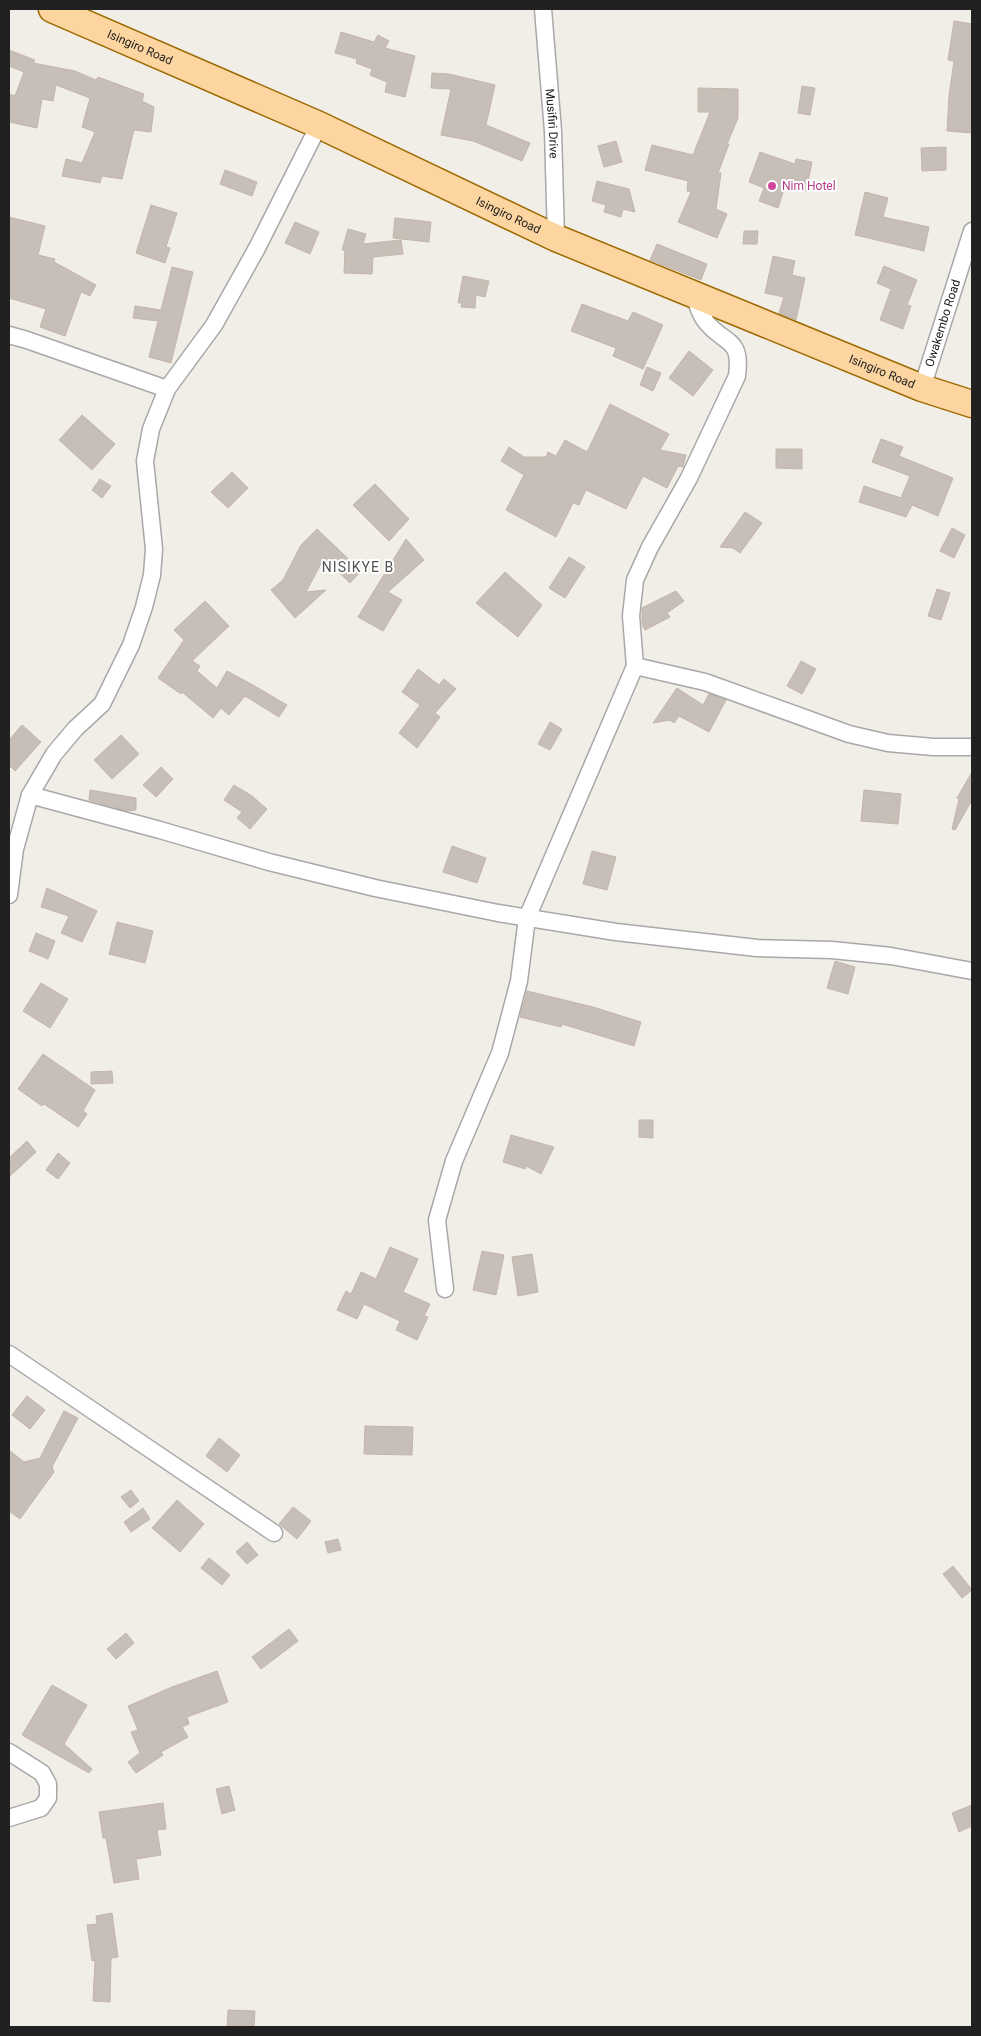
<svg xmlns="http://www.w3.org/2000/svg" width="981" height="2036" font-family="Roboto,sans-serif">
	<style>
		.building { fill: #c6beb7; stroke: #c3b5aa }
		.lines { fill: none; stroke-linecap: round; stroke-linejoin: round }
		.street-casing { stroke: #a8a8a8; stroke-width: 19 }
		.primary-casing { stroke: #9e6900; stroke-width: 29 }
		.street { stroke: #fff; stroke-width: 16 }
		.primary { stroke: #fdd5a1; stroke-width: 26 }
		.hotel-dot { fill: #d1479c; stroke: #fff; stroke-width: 2 }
		.labels { text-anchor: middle; stroke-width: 4; stroke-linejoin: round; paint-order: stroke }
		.street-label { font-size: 12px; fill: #212121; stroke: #fff }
		.hotel-label { font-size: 12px; fill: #b23c85; stroke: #fff; text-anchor: start }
		.neighbourhood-label { font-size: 14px; letter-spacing: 1px; fill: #545454; stroke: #fff }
	</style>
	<rect width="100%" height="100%" fill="#f1eee8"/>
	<g class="building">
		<polygon points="954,21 972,24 972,133 947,131 949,96 954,61 948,60"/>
		<polygon points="341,32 374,42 378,35 389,41 385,48 415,56 405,97 385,92 387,82 370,75 372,69 356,63 357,59 335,53"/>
		<polygon points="9,50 35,60 33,63 75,71 96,80 98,77 144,94 142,101 154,107 151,132 134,130 122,179 102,176 100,183 62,176 66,159 82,163 95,132 82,127 90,98 56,85 53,101 42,99 37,128 9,122 9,94 15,96 24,72 9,66"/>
		<polygon points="432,73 449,74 495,85 486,125 530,143 522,161 473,141 441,135 451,89 431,88"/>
		<polygon points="802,86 815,88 810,115 798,113"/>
		<polygon points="698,88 738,89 738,118 727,144 729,144 718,173 721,173 716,209 727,214 717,238 678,222 691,192 687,191 688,181 645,170 652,145 693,155 710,112 698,112"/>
		<polygon points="616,141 622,162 604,167 598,146"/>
		<polygon points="946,147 946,170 922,171 921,148"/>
		<polygon points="760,152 795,164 796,159 812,162 806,191 785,186 778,208 759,201 764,188 749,182"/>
		<polygon points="225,170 257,182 252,196 220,184"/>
		<polygon points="597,181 629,189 635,212 623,209 621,217 604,212 606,205 592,201"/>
		<polygon points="865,192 888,198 883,217 929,227 924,251 855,235"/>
		<polygon points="151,205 177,213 166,247 170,248 165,263 136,253"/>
		<polygon points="9,217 45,226 38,255 55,259 54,262 96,285 90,296 81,292 65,336 40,327 46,309 9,298"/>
		<polygon points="395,218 431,222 429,242 393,238"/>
		<polygon points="295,222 319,232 310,254 285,243"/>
		<polygon points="348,229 366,234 363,244 401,240 403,254 373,257 372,274 344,273 345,250 342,250"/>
		<polygon points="744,231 758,231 757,244 743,244"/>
		<polygon points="657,244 707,264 701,280 650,260"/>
		<polygon points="773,256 795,261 792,275 805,278 796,320 779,313 784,297 765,293"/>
		<polygon points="884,266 917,280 907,305 911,306 903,329 880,320 891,289 877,283"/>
		<polygon points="172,267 193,272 171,363 149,357 158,321 133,318 135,306 161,310"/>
		<polygon points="463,276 489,281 485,297 476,295 475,308 461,307 462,303 458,303"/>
		<polygon points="582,304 628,321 633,312 663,325 643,369 613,356 616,348 571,331"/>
		<polygon points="689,351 713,370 693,396 669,378"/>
		<polygon points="647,367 661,373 653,391 640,385"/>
		<polygon points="610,404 669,434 660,450 686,455 683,467 678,466 667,488 643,476 626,509 586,490 579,505 573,503 556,537 506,510 524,475 501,461 509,447 524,457 546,457 548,452 556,456 565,440 587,452"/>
		<polygon points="82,415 115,444 92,470 59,440"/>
		<polygon points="881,439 903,447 899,456 953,478 938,516 912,505 906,517 859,502 864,486 901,498 910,476 872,462"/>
		<polygon points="776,449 802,449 802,469 776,468"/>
		<polygon points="232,472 248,488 228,508 211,492"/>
		<polygon points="100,479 111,486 102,498 92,490"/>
		<polygon points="375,484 409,519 389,541 353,505"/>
		<polygon points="745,512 762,523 740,553 733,548 720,547"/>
		<polygon points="952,528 965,535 954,558 940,551"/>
		<polygon points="317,529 361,571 350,583 324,558 306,592 326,590 295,618 271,590 283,580 301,545"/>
		<polygon points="406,539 424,560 388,592 402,600 383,631 358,617"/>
		<polygon points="569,557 585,567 565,598 549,588"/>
		<polygon points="505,572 542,605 518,637 476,603"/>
		<polygon points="937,589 950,593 941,620 928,616"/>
		<polygon points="676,591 684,601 667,613 670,617 645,630 642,624 642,608"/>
		<polygon points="205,601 229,626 192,661 200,666 197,671 217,688 227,671 253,685 287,705 279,717 245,696 229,715 221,708 213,718 182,692 181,694 158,678 184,640 174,630"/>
		<polygon points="801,661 816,669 802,694 787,686"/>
		<polygon points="418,669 439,685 444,679 456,689 435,713 440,717 417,748 399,733 420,705 402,692"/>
		<polygon points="677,688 703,705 709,694 726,700 709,732 679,716 674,723 670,720 653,723"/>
		<polygon points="550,722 562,729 550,750 538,744"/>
		<polygon points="22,725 41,742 15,771 9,765 9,740"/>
		<polygon points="121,735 139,754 112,779 94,760"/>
		<polygon points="161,767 173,779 156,797 143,785"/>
		<polygon points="972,772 972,800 955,830 952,829 959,799 957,798"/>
		<polygon points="234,785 252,796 267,809 250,829 237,818 242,812 224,800"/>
		<polygon points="90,790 136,798 136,810 127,811 89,800"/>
		<polygon points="864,790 901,794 898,824 861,821"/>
		<polygon points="452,846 486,858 477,883 443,872"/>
		<polygon points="592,851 616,857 607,890 583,884"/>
		<polygon points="47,888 97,911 82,942 61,933 69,916 41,907"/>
		<polygon points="117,922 153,931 145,963 109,954"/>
		<polygon points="36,933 55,941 48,959 29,951"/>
		<polygon points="835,961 855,967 848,994 827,988"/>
		<polygon points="41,983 68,999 50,1028 23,1011"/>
		<polygon points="527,991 593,1007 641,1022 634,1046 562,1024 561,1027 520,1017"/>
		<polygon points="43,1054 95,1090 83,1111 87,1114 78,1127 44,1104 42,1106 18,1089"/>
		<polygon points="112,1071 113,1083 91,1084 91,1072"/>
		<polygon points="639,1120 653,1120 653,1138 639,1137"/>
		<polygon points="511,1135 554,1147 541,1174 526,1166 525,1169 503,1162"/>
		<polygon points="27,1141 36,1152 9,1177 9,1158"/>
		<polygon points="58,1153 70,1163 58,1179 46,1170"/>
		<polygon points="390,1247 418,1259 403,1292 430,1304 424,1316 428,1317 417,1340 396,1330 400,1321 364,1304 357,1319 337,1310 346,1291 351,1294 361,1272 376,1279"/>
		<polygon points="482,1251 504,1255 496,1295 473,1290"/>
		<polygon points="532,1254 538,1292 518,1296 512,1257"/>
		<polygon points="27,1396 45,1410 30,1429 12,1415"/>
		<polygon points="64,1411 78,1418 52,1467 54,1472 20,1519 9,1511 9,1450 24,1462 40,1458"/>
		<polygon points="365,1426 413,1427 412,1455 364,1454"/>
		<polygon points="219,1438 240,1455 227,1472 206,1456"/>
		<polygon points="131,1490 139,1501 130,1508 121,1497"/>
		<polygon points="177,1500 204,1524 180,1552 152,1528"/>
		<polygon points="293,1507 311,1521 297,1539 279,1524"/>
		<polygon points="143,1508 150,1519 131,1532 124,1522"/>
		<polygon points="338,1539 341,1550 328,1553 325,1542"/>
		<polygon points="247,1542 258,1555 247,1564 236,1552"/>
		<polygon points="209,1558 230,1575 222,1585 201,1568"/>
		<polygon points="953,1566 972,1590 962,1598 943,1574"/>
		<polygon points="289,1629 298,1641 261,1669 252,1657"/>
		<polygon points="126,1633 134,1643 116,1659 107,1649"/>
		<polygon points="217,1671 228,1702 187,1717 189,1724 182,1727 188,1737 161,1752 163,1755 136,1773 128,1762 140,1753 131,1732 138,1730 128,1706 172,1687"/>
		<polygon points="52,1685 87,1705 64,1744 92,1769 89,1773 22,1735"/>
		<polygon points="229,1786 235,1810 222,1814 216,1789"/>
		<polygon points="163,1803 166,1829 157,1830 161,1855 136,1859 139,1879 114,1883 106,1838 103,1838 99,1812"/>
		<polygon points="972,1805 972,1826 959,1832 952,1813"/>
		<polygon points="112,1913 118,1957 111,1958 110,2002 93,2001 95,1960 92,1961 87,1925 97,1924 96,1916"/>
		<polygon points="228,2010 255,2011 254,2027 227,2027"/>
	</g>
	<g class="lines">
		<g class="street-casing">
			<g id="street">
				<path id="s1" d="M543,9L553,131L556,238"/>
				<path d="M694,294C697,304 700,315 707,323C725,345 742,337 737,376L689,478L650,547L635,580L631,616L635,666L705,682L849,734L888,743L933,747H972"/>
				<polyline points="9,335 27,340 167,389"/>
				<path id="s2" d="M922,388L972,231"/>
				<polyline points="30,795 160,830 269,862 375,888 498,913 616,932 757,948 832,950 891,956 972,971"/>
				<polyline points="9,895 15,849 30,795 54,754 75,729 102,704 131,645 144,607 152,575 154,549 145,461 151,429 167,389 214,325 257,248 319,125"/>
				<polyline points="445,1289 437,1220 454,1161 500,1053 519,981 527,918 635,666"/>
				<polyline points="9,1354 274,1533"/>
				<polyline points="9,1752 42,1773 48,1784 48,1798 41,1808 9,1818"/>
			</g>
		</g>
		<g class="primary-casing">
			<g id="primary">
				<path id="s3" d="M52,9L319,125L556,238L922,388L972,404"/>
			</g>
		</g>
		<use href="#street" class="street"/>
		<use href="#primary" class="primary"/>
	</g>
	<circle class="hotel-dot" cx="772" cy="186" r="5"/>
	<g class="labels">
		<g class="street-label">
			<text dy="4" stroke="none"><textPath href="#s3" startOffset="96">Isingiro Road</textPath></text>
			<text dy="4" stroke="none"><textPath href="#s1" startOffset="115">Musifiri Drive</textPath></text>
			<text dy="4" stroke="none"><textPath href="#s3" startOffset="501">Isingiro Road</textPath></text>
			<text dy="4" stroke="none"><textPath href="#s2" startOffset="68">Owakembo Road</textPath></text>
			<text dy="4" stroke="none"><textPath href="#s3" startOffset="906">Isingiro Road</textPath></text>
		</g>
		<g class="hotel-label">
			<text x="782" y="190">Nim Hotel</text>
		</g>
		<g class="neighbourhood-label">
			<text x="358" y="572">NISIKYE B</text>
		</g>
	</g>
	<rect width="981" height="2036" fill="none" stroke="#212121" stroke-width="20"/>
</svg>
